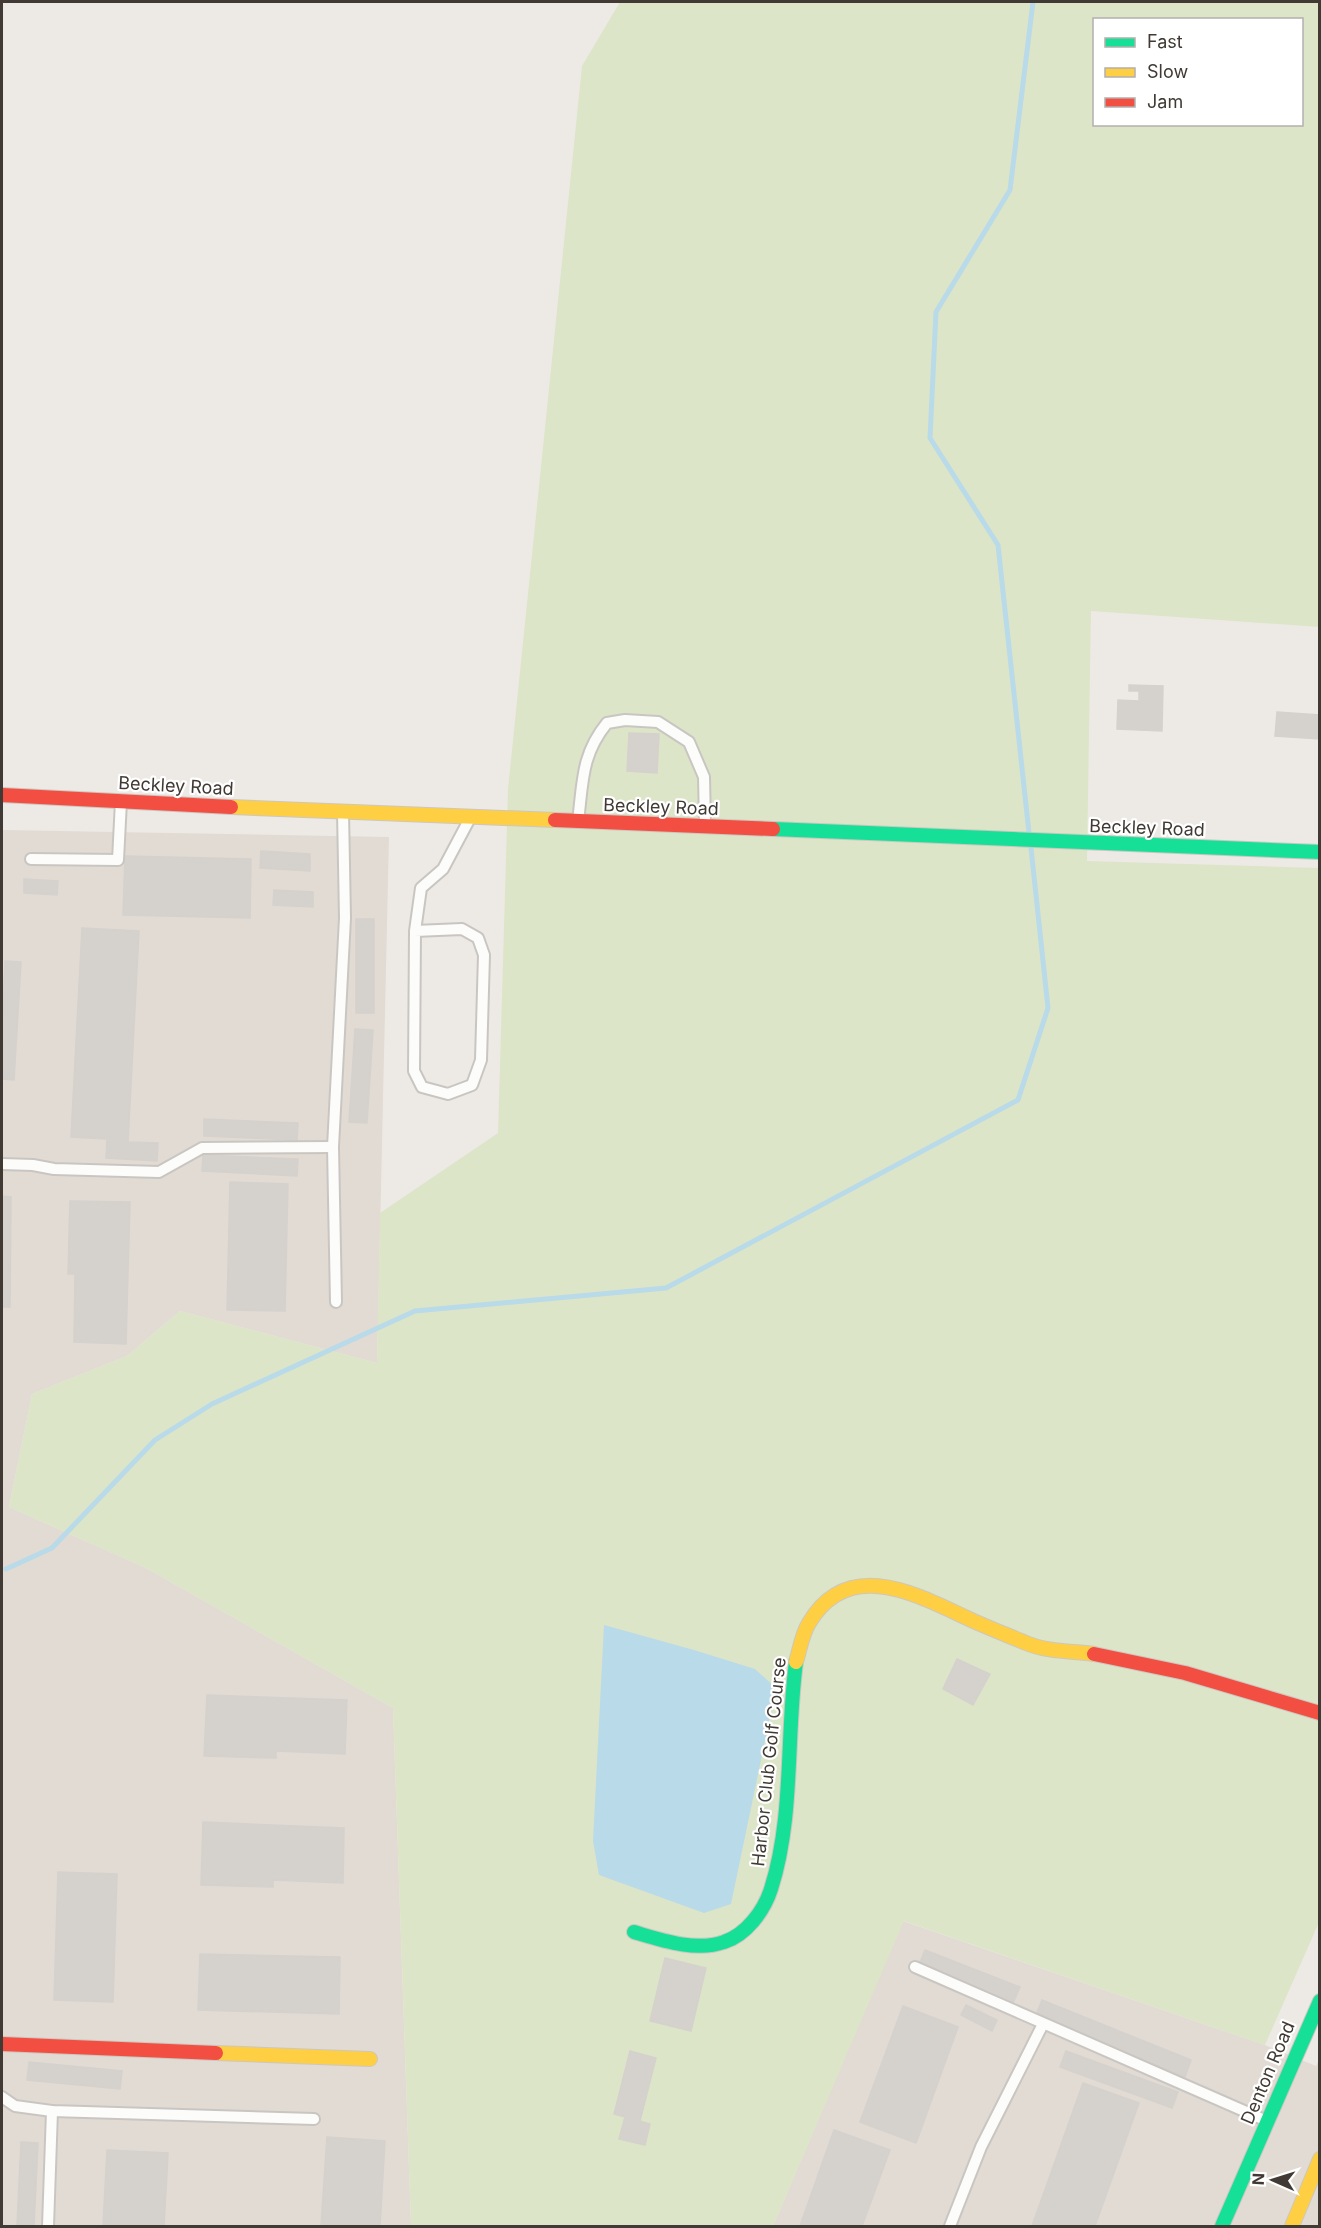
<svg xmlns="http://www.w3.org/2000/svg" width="1321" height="2228" font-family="Inter,sans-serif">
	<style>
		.residential { fill: #e1dbd3 }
		.green { fill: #dde5c8; fill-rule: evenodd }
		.water { fill: #b9dae8 }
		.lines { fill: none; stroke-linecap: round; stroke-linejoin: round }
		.stream { stroke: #b9dae8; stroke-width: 5 }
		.building { fill: #d5d1cd; stroke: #d5d1cc; stroke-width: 1.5 }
		.lane-casing { stroke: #c9c6c2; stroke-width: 14 }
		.fast-casing { stroke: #cdc7c0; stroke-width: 16 }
		.slow-casing { stroke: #cdc7c0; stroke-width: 16 }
		.jam-casing { stroke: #cdc7c0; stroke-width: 16 }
		.lane { stroke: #fcfcfb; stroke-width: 10 }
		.fast { stroke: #16e098; stroke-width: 14 }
		.slow { stroke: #ffcf43; stroke-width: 14 }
		.jam { stroke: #f24e42; stroke-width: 14 }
		.labels { text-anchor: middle; stroke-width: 4.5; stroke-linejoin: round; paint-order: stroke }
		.street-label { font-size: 18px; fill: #413a34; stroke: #fff }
	</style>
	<rect width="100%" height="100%" fill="#edeae6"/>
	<g class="residential">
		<polygon points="2,830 389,837 377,1363 180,1311 127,1356 32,1394 9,1507 146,1568 393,1708 411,2226 2,2226"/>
		<polygon points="903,1921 1265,2045 1316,2066 1319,2060 1319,2226 773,2226"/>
	</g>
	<path class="green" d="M620,2H1319V627L1091,611L1087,861L1319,868L1320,1920L1265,2045L904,1921L773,2226H411L393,1708L146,1568L9,1507L32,1394L127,1356L180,1311L377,1363L380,1213L498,1133L508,789L582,66ZM1094,20H1302V124H1094Z"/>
	<polygon class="water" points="604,1625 694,1650 755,1669 776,1688 731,1904 704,1913 599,1875 593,1841"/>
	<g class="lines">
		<g class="stream">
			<polyline points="1029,833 998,545 930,438 936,312 1010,190 1033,2"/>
			<polyline points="6,1569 52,1548 155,1440 212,1404 415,1311 666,1288 1018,1100 1048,1008 1031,848"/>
		</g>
	</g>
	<g class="building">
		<polygon points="1129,685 1163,686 1162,731 1117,729 1118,700 1139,701 1139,691 1129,691"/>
		<polygon points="1277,712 1320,715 1320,739 1275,736"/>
		<polygon points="629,733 659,734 657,773 627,771"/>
		<polygon points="261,851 310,854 310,871 260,868"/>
		<polygon points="125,856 251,859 250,918 123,915"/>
		<polygon points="24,879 58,881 57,895 24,893"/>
		<polygon points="274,890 313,892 313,907 273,905"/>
		<rect x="356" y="919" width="18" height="94"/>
		<polygon points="82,928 139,931 128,1142 158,1143 157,1161 106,1158 107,1139 71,1137"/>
		<polygon points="5,961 21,962 14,1080 2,1079 2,1026"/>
		<polygon points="355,1029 373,1030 367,1123 349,1122"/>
		<polygon points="204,1119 298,1123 297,1140 204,1136"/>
		<polygon points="203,1155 298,1159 297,1176 202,1171"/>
		<polygon points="230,1182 288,1184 285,1311 227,1310"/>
		<polygon points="2,1196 11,1197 10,1307 2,1307"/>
		<polygon points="70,1201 130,1202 126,1344 74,1342 75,1274 68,1274"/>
		<polygon points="957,1659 990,1674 973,1705 943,1689"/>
		<polygon points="207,1695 347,1700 345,1754 276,1751 276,1758 204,1756"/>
		<polygon points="203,1822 344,1828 343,1883 273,1880 273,1887 201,1885"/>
		<polygon points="58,1872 117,1874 113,2002 54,2000"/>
		<polygon points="925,1950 1020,1987 1013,2003 918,1967"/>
		<polygon points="200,1954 340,1957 339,2014 198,2010"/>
		<polygon points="665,1958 706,1968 691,2031 650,2021"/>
		<polygon points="1042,2000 1191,2060 1185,2077 1035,2017"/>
		<polygon points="966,2005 997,2020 992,2031 961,2015"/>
		<polygon points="903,2006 958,2027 916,2143 860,2122"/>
		<polygon points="630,2051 656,2058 640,2121 650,2124 645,2145 619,2139 625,2117 614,2114"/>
		<polygon points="1066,2051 1178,2092 1172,2108 1060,2067"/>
		<polygon points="29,2062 122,2071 120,2089 27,2080"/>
		<polygon points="1083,2083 1139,2103 1095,2226 1032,2226"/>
		<polygon points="834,2130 890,2150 862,2226 800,2226"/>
		<polygon points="327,2137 385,2141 380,2226 321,2226"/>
		<polygon points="21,2142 38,2143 34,2226 17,2226"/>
		<polygon points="107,2150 168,2153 164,2226 103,2226"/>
	</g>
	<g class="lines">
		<g class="lane-casing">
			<g id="lane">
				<path d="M578,821C583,782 581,755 607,723L625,720L658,722L689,742L704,777L705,824"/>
				<polyline points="31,859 118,860 121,801"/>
				<polyline points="415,931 462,929 478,938 484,955 481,1060 472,1085 448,1094 422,1087 414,1071 415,931 421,888 443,869 469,820"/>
				<polyline points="2,1164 33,1165 54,1169 159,1172 202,1148 333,1147"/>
				<polyline points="336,1302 333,1147 345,918 343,812"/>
				<polyline points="915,1967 1267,2121"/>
				<polyline points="2,2097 15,2106 52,2111 314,2119"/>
				<polyline points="48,2226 52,2111"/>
				<polyline points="950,2226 981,2147 1043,2024"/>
			</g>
		</g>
		<g class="fast-casing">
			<g id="fast">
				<polyline points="773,829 1320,852"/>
				<path d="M634,1932C661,1940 696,1952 724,1942C746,1935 764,1911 771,1889C794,1817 786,1737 796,1662"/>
				<polyline points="1222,2226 1320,2001"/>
			</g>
		</g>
		<g class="slow-casing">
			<g id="slow">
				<polyline points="231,807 555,820"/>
				<path d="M796,1662C800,1649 802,1634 809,1623C848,1557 916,1594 967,1618C986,1627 1007,1635 1026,1643C1047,1652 1072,1651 1094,1654"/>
				<polyline points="216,2053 370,2059"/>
				<polyline points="1292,2226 1320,2159"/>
			</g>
		</g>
		<g class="jam-casing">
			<g id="jam">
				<polyline points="2,795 231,807"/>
				<polyline points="555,820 773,829"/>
				<polyline points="1094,1654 1185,1673 1320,1713"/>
				<polyline points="2,2044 216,2053"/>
			</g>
		</g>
		<use href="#lane" class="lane"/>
		<use href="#fast" class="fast"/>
		<use href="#slow" class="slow"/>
		<use href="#jam" class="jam"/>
	</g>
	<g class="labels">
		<g class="street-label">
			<text transform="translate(176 786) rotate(3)" y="6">Beckley Road</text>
			<text transform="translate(661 807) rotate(2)" y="6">Beckley Road</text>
			<text transform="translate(1147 828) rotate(2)" y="6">Beckley Road</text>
			<text transform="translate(769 1762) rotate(-84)" y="6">Harbor Club Golf Course</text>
			<text transform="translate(1268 2073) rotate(-67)" y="6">Denton Road</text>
		</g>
	</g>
	<rect width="1321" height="2228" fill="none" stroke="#413a34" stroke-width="6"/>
	<rect x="1093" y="18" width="210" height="108" fill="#ffffff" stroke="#b3b0ae" stroke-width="1.5"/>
	<rect x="1105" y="38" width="30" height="9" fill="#16e098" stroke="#b3b0ae" stroke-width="1.5"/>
	<text x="1147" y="48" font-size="18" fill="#413a34">Fast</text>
	<rect x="1105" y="68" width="30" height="9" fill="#ffcf43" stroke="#b3b0ae" stroke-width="1.5"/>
	<text x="1147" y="78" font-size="18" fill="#413a34">Slow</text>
	<rect x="1105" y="98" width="30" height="9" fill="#f24e42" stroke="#b3b0ae" stroke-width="1.5"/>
	<text x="1147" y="108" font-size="18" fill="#413a34">Jam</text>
	<g transform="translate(1273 2180) rotate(273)" stroke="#ffffff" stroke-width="4.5" paint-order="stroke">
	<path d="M0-4.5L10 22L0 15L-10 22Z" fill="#413a34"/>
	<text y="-9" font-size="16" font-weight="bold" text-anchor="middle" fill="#413a34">N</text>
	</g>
</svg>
